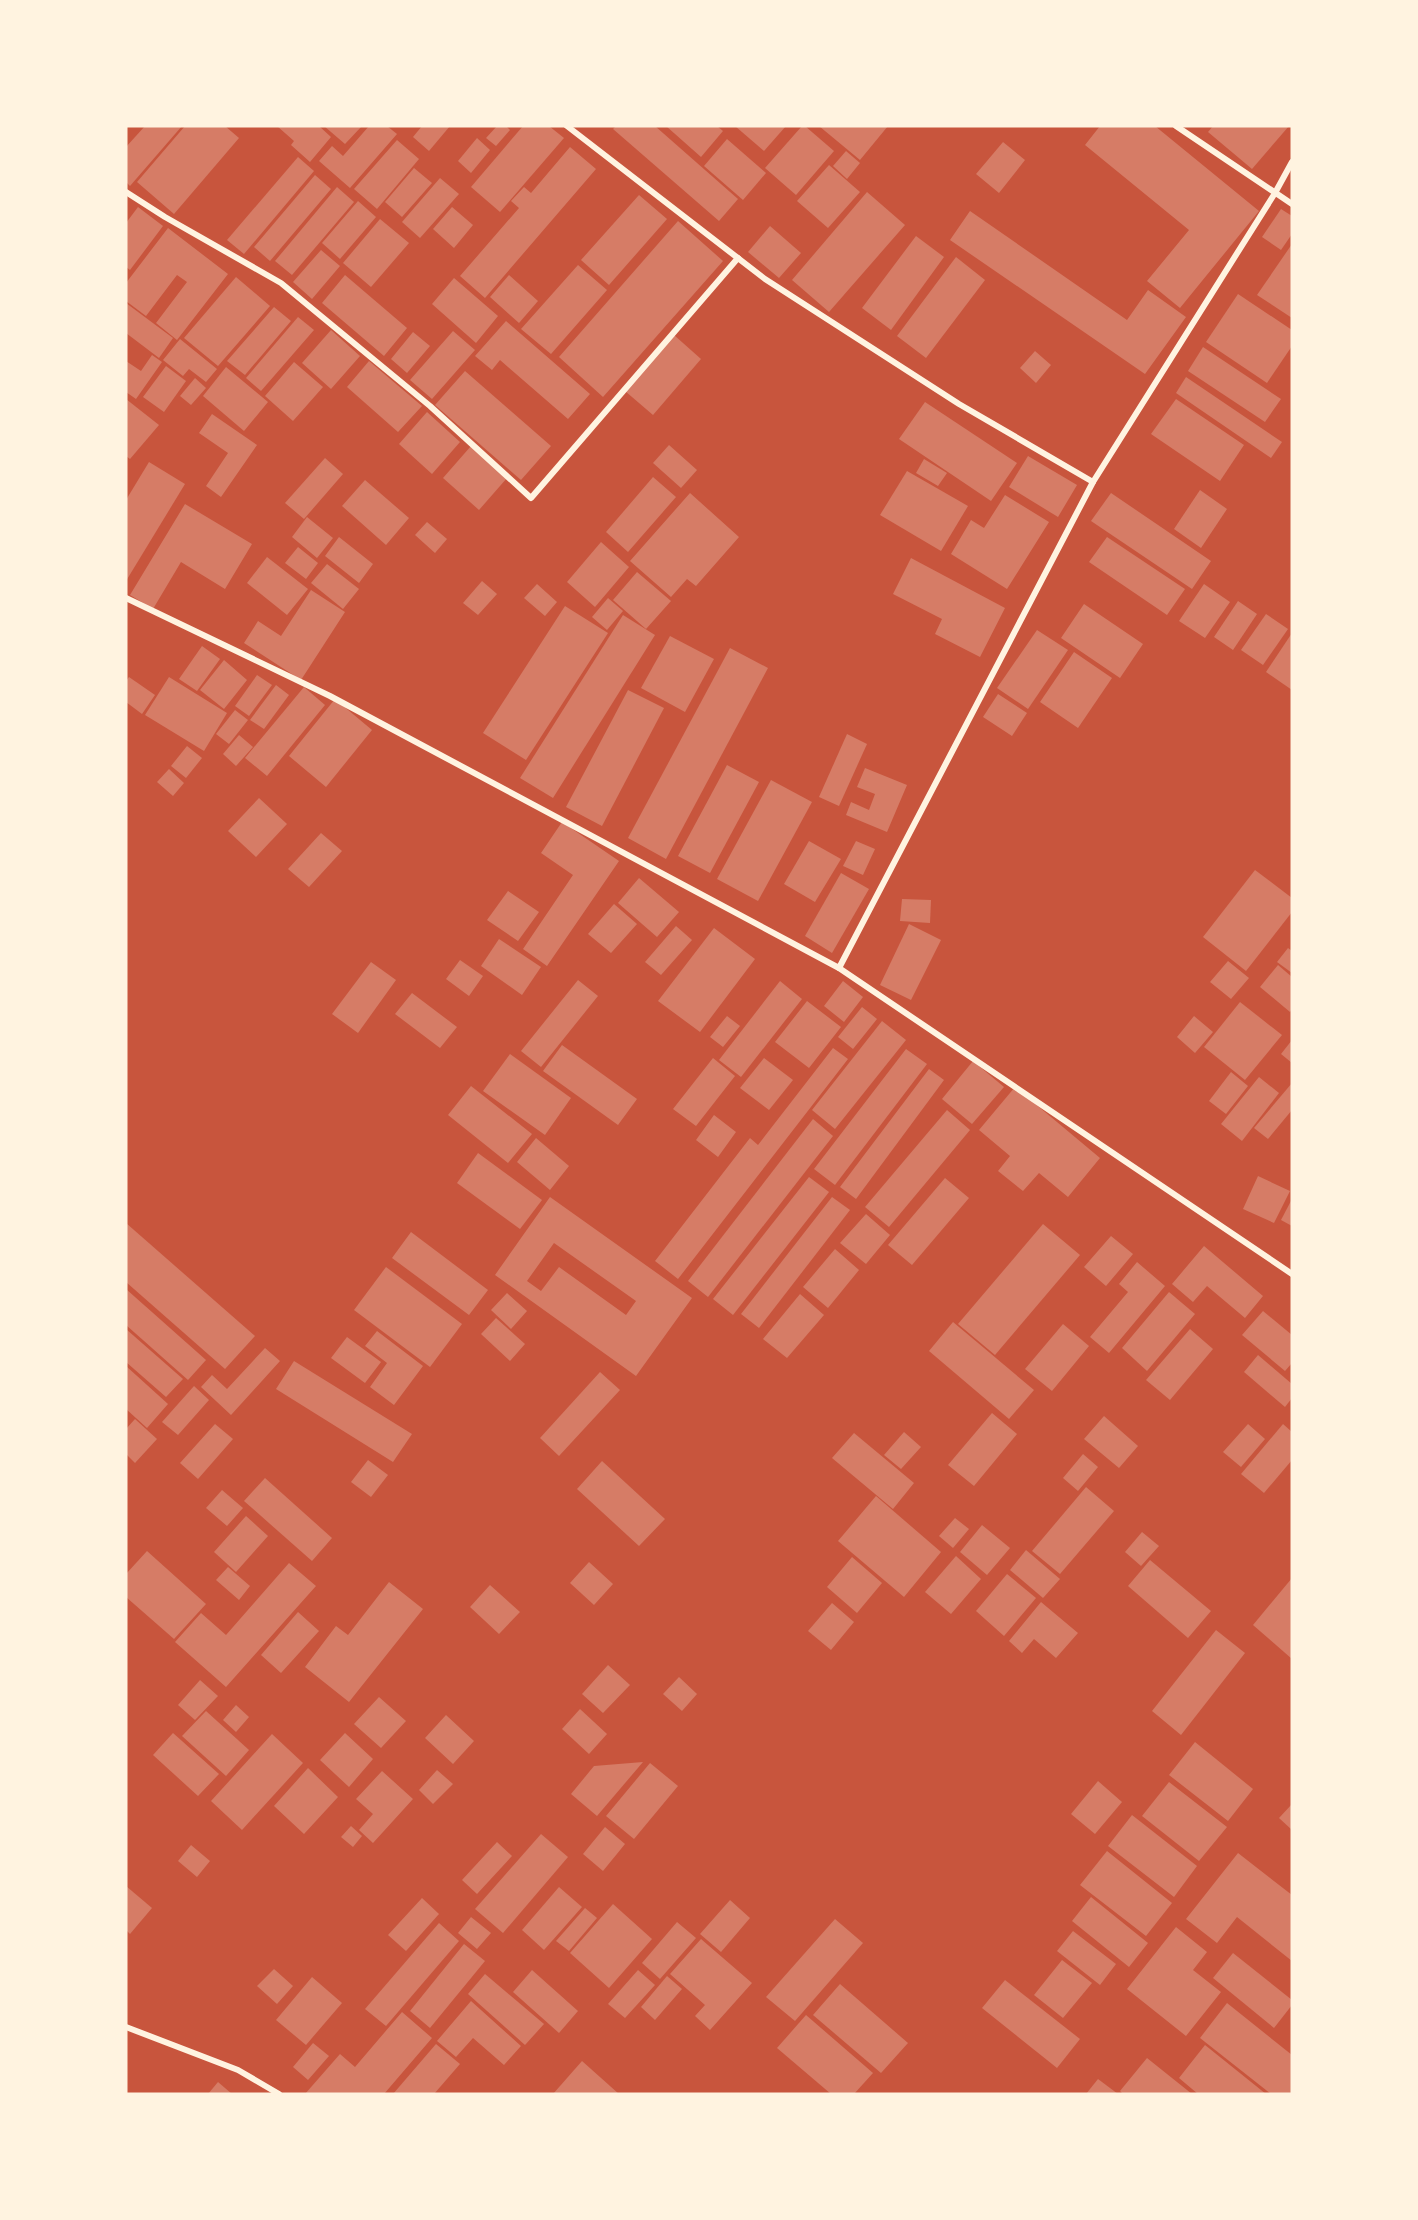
<svg xmlns="http://www.w3.org/2000/svg" width="1418" height="2220" font-family="Literata,serif">
	<style>
		.building { fill: #d67c66; fill-rule: evenodd }
		.lines { fill: none; stroke-linecap: round; stroke-linejoin: round }
		.minor { stroke: #fff3e0; stroke-width: 6 }
	</style>
	<rect width="100%" height="100%" fill="#c8553d"/>
	<g class="building">
		<polygon points="145,126 182,126 130,186 126,182 126,147"/>
		<polygon points="185,126 225,126 239,138 174,214 137,182"/>
		<polygon points="277,126 319,126 331,137 310,162 291,145 294,141"/>
		<polygon points="324,126 362,126 345,144"/>
		<polygon points="369,126 387,126 397,134 350,188 319,161 332,146 343,156"/>
		<polygon points="422,126 450,126 429,151 413,137"/>
		<polygon points="497,126 506,126 510,130 496,146 486,138"/>
		<polygon points="523,126 549,126 564,138 500,212 471,187"/>
		<polygon points="616,126 655,126 738,199 719,221 613,129"/>
		<polygon points="666,126 717,126 723,131 701,157"/>
		<polygon points="735,126 786,126 764,151"/>
		<polygon points="802,126 805,126 834,151 796,195 765,168"/>
		<polygon points="819,126 888,126 860,160"/>
		<polygon points="1100,126 1155,126 1259,211 1180,308 1147,281 1189,230 1085,145"/>
		<polygon points="1213,126 1289,126 1252,169 1208,132"/>
		<polygon points="477,138 490,150 471,173 458,161"/>
		<polygon points="727,139 766,173 743,200 704,166"/>
		<polygon points="397,140 419,159 377,209 354,189"/>
		<polygon points="1003,142 1025,160 999,193 976,174"/>
		<polygon points="570,147 596,169 485,298 460,276 519,208 511,201 524,187 531,193"/>
		<polygon points="846,151 860,163 847,179 833,166"/>
		<polygon points="298,157 314,171 244,254 227,240"/>
		<polygon points="829,165 860,192 828,228 797,201"/>
		<polygon points="414,168 432,183 402,217 385,202"/>
		<polygon points="315,175 331,189 270,261 254,247"/>
		<polygon points="440,178 459,194 420,238 402,222"/>
		<polygon points="337,187 354,202 292,275 275,261"/>
		<polygon points="867,192 905,225 829,312 792,280"/>
		<polygon points="639,195 667,219 609,285 581,260"/>
		<polygon points="358,201 376,217 340,259 322,243"/>
		<polygon points="138,207 163,226 130,270 126,267 126,223"/>
		<polygon points="452,207 473,225 454,248 433,229"/>
		<polygon points="1281,209 1292,216 1292,234 1281,250 1262,237"/>
		<polygon points="970,211 1127,320 1148,290 1186,317 1145,374 950,240"/>
		<polygon points="380,219 409,243 371,287 343,263"/>
		<polygon points="678,221 723,261 603,397 559,357"/>
		<polygon points="770,226 801,253 779,278 748,252"/>
		<polygon points="168,228 228,274 177,340 156,323 187,282 177,275 146,316 126,301 126,283"/>
		<polygon points="916,236 944,257 891,330 862,308"/>
		<polygon points="1292,244 1292,318 1257,295"/>
		<polygon points="321,250 340,266 312,299 293,282"/>
		<polygon points="956,257 985,280 926,358 897,336"/>
		<polygon points="578,265 607,290 551,354 521,329"/>
		<polygon points="345,275 407,328 384,356 322,303"/>
		<polygon points="509,275 538,301 519,323 490,297"/>
		<polygon points="236,277 270,306 218,366 184,338"/>
		<polygon points="454,278 498,316 476,343 432,304"/>
		<polygon points="1238,294 1292,330 1292,346 1267,383 1206,342"/>
		<polygon points="126,303 173,338 159,358 126,333"/>
		<polygon points="274,307 291,321 245,375 227,361"/>
		<polygon points="298,317 314,330 261,391 246,378"/>
		<polygon points="506,321 590,394 568,419 500,360 492,370 475,356"/>
		<polygon points="331,330 360,356 331,389 302,363"/>
		<polygon points="453,331 475,350 432,399 410,380"/>
		<polygon points="413,332 430,346 407,373 391,359"/>
		<polygon points="674,335 701,359 653,415 625,391"/>
		<polygon points="180,339 217,369 206,382 189,369 183,376 163,360"/>
		<polygon points="1203,347 1281,399 1265,422 1188,371"/>
		<polygon points="1035,351 1051,365 1036,383 1020,368"/>
		<polygon points="152,355 162,362 136,399 126,392 126,361 141,371"/>
		<polygon points="369,361 422,406 398,432 347,387"/>
		<polygon points="294,362 323,387 293,421 265,396"/>
		<polygon points="166,366 186,381 164,412 143,397"/>
		<polygon points="226,367 268,402 244,431 203,396"/>
		<polygon points="465,371 551,446 521,480 435,405"/>
		<polygon points="1186,377 1282,442 1271,458 1176,393"/>
		<polygon points="195,378 206,388 191,405 180,396"/>
		<polygon points="126,399 159,425 130,459 126,456"/>
		<polygon points="1176,399 1244,445 1220,481 1151,434"/>
		<polygon points="925,402 1017,463 991,501 899,439"/>
		<polygon points="427,412 460,442 432,474 399,444"/>
		<polygon points="212,414 257,445 221,497 206,486 228,453 199,433"/>
		<polygon points="669,445 697,470 681,488 653,463"/>
		<polygon points="471,446 507,478 479,510 443,478"/>
		<polygon points="1028,456 1077,485 1058,517 1009,487"/>
		<polygon points="325,458 343,474 304,519 285,503"/>
		<polygon points="924,459 947,473 938,486 916,473"/>
		<polygon points="149,462 185,484 126,581 126,500"/>
		<polygon points="907,471 968,506 941,551 880,515"/>
		<polygon points="653,477 676,497 628,552 606,532"/>
		<polygon points="365,480 409,518 386,545 342,506"/>
		<polygon points="1200,490 1227,509 1201,548 1174,529"/>
		<polygon points="690,493 739,537 696,586 687,579 671,597 630,561"/>
		<polygon points="1111,493 1211,561 1192,589 1091,521"/>
		<polygon points="1005,495 1049,522 1007,589 951,554 971,520 984,528"/>
		<polygon points="185,504 252,544 225,589 181,562 153,609 130,595"/>
		<polygon points="307,517 333,538 317,558 292,537"/>
		<polygon points="427,522 447,539 435,553 415,535"/>
		<polygon points="339,537 373,564 359,583 325,556"/>
		<polygon points="1107,537 1185,589 1167,615 1089,562"/>
		<polygon points="601,542 629,567 595,607 567,582"/>
		<polygon points="298,547 318,563 306,579 285,563"/>
		<polygon points="267,557 308,589 287,615 247,583"/>
		<polygon points="911,558 1005,608 980,657 935,634 942,619 893,594"/>
		<polygon points="327,564 359,589 343,609 311,583"/>
		<polygon points="637,572 671,601 646,629 613,600"/>
		<polygon points="482,581 497,594 478,615 463,603"/>
		<polygon points="537,584 557,602 545,616 524,598"/>
		<polygon points="1204,584 1230,602 1205,638 1179,621"/>
		<polygon points="311,590 345,612 301,680 244,643 258,621 281,636"/>
		<polygon points="608,598 623,611 607,630 592,617"/>
		<polygon points="1238,601 1257,614 1233,650 1214,637"/>
		<polygon points="1084,604 1143,644 1120,678 1061,638"/>
		<polygon points="565,606 608,633 526,760 483,733"/>
		<polygon points="1266,614 1288,629 1263,665 1241,650"/>
		<polygon points="623,615 655,635 553,798 520,778"/>
		<polygon points="1037,630 1068,650 1028,709 997,688"/>
		<polygon points="1292,633 1292,690 1266,672"/>
		<polygon points="670,636 714,659 685,712 641,688"/>
		<polygon points="202,646 220,659 197,691 179,679"/>
		<polygon points="730,648 768,668 666,859 628,838"/>
		<polygon points="1074,652 1112,678 1078,728 1040,702"/>
		<polygon points="224,660 247,680 224,709 200,690"/>
		<polygon points="257,675 272,685 249,716 235,706"/>
		<polygon points="129,677 155,695 142,714 126,702 126,681"/>
		<polygon points="169,677 227,713 204,751 145,715"/>
		<polygon points="276,685 289,695 264,729 250,720"/>
		<polygon points="304,687 325,705 267,776 245,758"/>
		<polygon points="628,690 664,708 602,826 566,807"/>
		<polygon points="998,694 1027,713 1012,736 983,717"/>
		<polygon points="335,699 372,730 326,787 289,756"/>
		<polygon points="235,710 248,720 229,744 216,734"/>
		<polygon points="847,734 867,744 839,806 819,797"/>
		<polygon points="239,735 253,747 236,766 223,754"/>
		<polygon points="187,746 202,758 186,778 171,766"/>
		<polygon points="727,765 759,782 710,873 678,856"/>
		<polygon points="865,768 907,785 887,832 846,815 851,802 869,810 875,794 857,787"/>
		<polygon points="169,769 184,783 173,796 157,782"/>
		<polygon points="771,780 812,802 758,901 717,879"/>
		<polygon points="259,798 287,824 256,857 228,831"/>
		<polygon points="562,822 619,861 547,966 523,949 573,875 541,853"/>
		<polygon points="321,833 342,851 309,887 288,869"/>
		<polygon points="809,841 841,859 815,902 784,884"/>
		<polygon points="856,841 875,849 863,875 843,866"/>
		<polygon points="1255,870 1292,898 1292,912 1246,971 1203,937"/>
		<polygon points="841,873 869,889 832,953 805,936"/>
		<polygon points="639,878 679,912 657,937 618,903"/>
		<polygon points="508,891 539,912 518,941 487,920"/>
		<polygon points="902,899 931,900 930,923 900,921"/>
		<polygon points="614,904 637,924 611,953 588,934"/>
		<polygon points="909,924 941,940 911,1000 880,985"/>
		<polygon points="676,926 692,940 661,975 645,962"/>
		<polygon points="714,928 755,959 700,1032 658,1001"/>
		<polygon points="499,939 541,967 522,995 481,966"/>
		<polygon points="1288,948 1292,951 1292,973 1277,962"/>
		<polygon points="460,960 483,976 469,996 446,979"/>
		<polygon points="1228,961 1249,978 1231,999 1210,982"/>
		<polygon points="371,962 396,980 358,1033 332,1014"/>
		<polygon points="1278,965 1292,977 1292,1009 1290,1012 1260,987"/>
		<polygon points="578,980 598,996 541,1067 521,1051"/>
		<polygon points="780,981 802,999 741,1077 719,1060"/>
		<polygon points="843,981 863,997 844,1022 824,1006"/>
		<polygon points="412,993 457,1027 440,1048 395,1014"/>
		<polygon points="807,1001 841,1027 809,1068 775,1042"/>
		<polygon points="1240,1002 1282,1035 1245,1080 1204,1047"/>
		<polygon points="862,1007 877,1019 853,1049 838,1037"/>
		<polygon points="727,1016 740,1026 723,1047 710,1037"/>
		<polygon points="1194,1016 1213,1032 1195,1053 1177,1037"/>
		<polygon points="882,1021 906,1040 835,1129 812,1110"/>
		<polygon points="1292,1040 1292,1063 1281,1054"/>
		<polygon points="562,1045 637,1099 618,1125 543,1071"/>
		<polygon points="833,1048 848,1059 678,1279 655,1261 750,1138 758,1145"/>
		<polygon points="906,1049 927,1064 835,1185 814,1169"/>
		<polygon points="510,1054 571,1098 545,1135 483,1091"/>
		<polygon points="713,1058 735,1076 696,1126 673,1109"/>
		<polygon points="764,1058 793,1080 769,1110 740,1088"/>
		<polygon points="973,1061 1004,1087 972,1124 942,1099"/>
		<polygon points="929,1069 944,1080 856,1199 840,1187"/>
		<polygon points="1231,1072 1248,1086 1226,1114 1209,1101"/>
		<polygon points="1259,1077 1279,1093 1242,1141 1221,1124"/>
		<polygon points="1292,1083 1292,1110 1268,1139 1254,1128"/>
		<polygon points="471,1086 532,1134 508,1163 448,1115"/>
		<polygon points="1015,1087 1100,1158 1068,1197 1039,1173 1023,1191 998,1171 1010,1156 979,1130"/>
		<polygon points="947,1110 970,1130 889,1227 865,1207"/>
		<polygon points="714,1115 736,1132 718,1157 696,1140"/>
		<polygon points="813,1119 833,1136 708,1297 688,1281"/>
		<polygon points="536,1138 569,1166 550,1190 517,1162"/>
		<polygon points="478,1153 542,1200 520,1229 457,1183"/>
		<polygon points="1258,1176 1290,1191 1274,1223 1243,1209"/>
		<polygon points="809,1177 829,1192 733,1315 713,1299"/>
		<polygon points="945,1178 969,1198 912,1265 888,1245"/>
		<path d="M550,1197L692,1298L636,1376L495,1275ZM554,1243L636,1301L626,1315L559,1267L541,1291L527,1281Z"/>
		<polygon points="832,1197 850,1210 759,1328 741,1314"/>
		<polygon points="1292,1199 1292,1226 1281,1220"/>
		<polygon points="866,1214 890,1235 866,1264 840,1243"/>
		<polygon points="126,1223 255,1336 225,1369 126,1282"/>
		<polygon points="1043,1224 1080,1255 995,1355 958,1324"/>
		<polygon points="411,1232 488,1290 469,1315 392,1258"/>
		<polygon points="1111,1236 1133,1254 1106,1286 1084,1267"/>
		<polygon points="1204,1246 1263,1296 1245,1318 1207,1286 1193,1302 1172,1284"/>
		<polygon points="835,1249 859,1270 828,1308 803,1287"/>
		<polygon points="1137,1262 1165,1286 1109,1353 1090,1337 1128,1292 1119,1284"/>
		<polygon points="386,1267 462,1324 430,1367 354,1310"/>
		<polygon points="126,1289 206,1360 188,1380 126,1325"/>
		<polygon points="1169,1292 1195,1314 1147,1371 1122,1348"/>
		<polygon points="507,1293 527,1311 511,1329 491,1310"/>
		<polygon points="800,1294 824,1315 787,1358 763,1339"/>
		<polygon points="1263,1311 1292,1335 1292,1363 1285,1371 1242,1335"/>
		<polygon points="496,1318 525,1344 510,1361 481,1334"/>
		<polygon points="953,1322 1034,1390 1009,1419 929,1351"/>
		<polygon points="1063,1324 1089,1346 1052,1391 1025,1369"/>
		<polygon points="126,1329 183,1379 166,1397 126,1362"/>
		<polygon points="1190,1329 1213,1349 1170,1400 1146,1380"/>
		<polygon points="377,1331 423,1366 394,1405 370,1387 387,1363 365,1346"/>
		<polygon points="347,1337 381,1362 365,1383 331,1358"/>
		<polygon points="265,1348 280,1361 231,1415 201,1387 212,1375 227,1389"/>
		<polygon points="1258,1355 1292,1384 1292,1398 1285,1407 1244,1372"/>
		<polygon points="294,1361 412,1434 393,1462 276,1389"/>
		<polygon points="126,1366 168,1404 147,1428 126,1409"/>
		<polygon points="600,1372 620,1390 559,1456 540,1438"/>
		<polygon points="194,1386 209,1400 178,1435 162,1422"/>
		<polygon points="992,1413 1017,1434 974,1486 948,1465"/>
		<polygon points="1104,1416 1138,1446 1119,1468 1084,1439"/>
		<polygon points="135,1419 157,1439 135,1463 126,1454 126,1429"/>
		<polygon points="215,1424 233,1439 198,1479 180,1463"/>
		<polygon points="1248,1424 1265,1439 1241,1467 1223,1452"/>
		<polygon points="1283,1424 1292,1432 1292,1460 1264,1493 1241,1474"/>
		<polygon points="904,1432 921,1447 901,1469 884,1455"/>
		<polygon points="854,1433 914,1483 893,1509 832,1458"/>
		<polygon points="1083,1454 1098,1467 1078,1491 1063,1478"/>
		<polygon points="368,1460 388,1475 371,1497 351,1482"/>
		<polygon points="602,1461 665,1519 639,1546 577,1489"/>
		<polygon points="265,1478 332,1538 312,1561 244,1501"/>
		<polygon points="1086,1487 1114,1511 1060,1574 1032,1551"/>
		<polygon points="222,1490 243,1508 227,1526 206,1508"/>
		<polygon points="876,1496 941,1552 904,1597 838,1541"/>
		<polygon points="246,1516 268,1536 236,1572 214,1552"/>
		<polygon points="955,1518 969,1529 953,1548 939,1536"/>
		<polygon points="982,1525 1010,1548 987,1575 960,1552"/>
		<polygon points="1142,1532 1159,1546 1141,1566 1125,1552"/>
		<polygon points="1026,1550 1060,1579 1043,1598 1010,1570"/>
		<polygon points="147,1551 206,1604 174,1639 126,1597 126,1574"/>
		<polygon points="956,1556 981,1579 951,1614 925,1592"/>
		<polygon points="852,1557 882,1583 857,1613 827,1587"/>
		<polygon points="1150,1560 1211,1611 1188,1638 1128,1586"/>
		<polygon points="589,1562 613,1584 594,1605 570,1583"/>
		<polygon points="289,1563 316,1586 226,1687 175,1642 201,1613 226,1635"/>
		<polygon points="228,1567 250,1586 239,1600 216,1580"/>
		<polygon points="1007,1574 1036,1598 1004,1636 976,1611"/>
		<polygon points="1292,1578 1292,1659 1253,1625"/>
		<polygon points="389,1582 423,1609 349,1702 305,1667 336,1626 348,1635"/>
		<polygon points="490,1585 520,1612 499,1634 470,1607"/>
		<polygon points="1041,1602 1078,1633 1056,1658 1034,1639 1022,1653 1009,1641"/>
		<polygon points="832,1603 854,1622 831,1650 808,1631"/>
		<polygon points="298,1612 319,1631 281,1673 261,1655"/>
		<polygon points="1216,1630 1245,1653 1181,1735 1152,1711"/>
		<polygon points="608,1665 630,1685 603,1713 582,1694"/>
		<polygon points="679,1677 697,1694 682,1711 663,1694"/>
		<polygon points="200,1680 218,1696 195,1720 178,1705"/>
		<polygon points="379,1697 406,1721 381,1748 354,1724"/>
		<polygon points="236,1705 249,1717 236,1732 223,1720"/>
		<polygon points="580,1709 607,1734 589,1754 562,1729"/>
		<polygon points="206,1711 249,1750 226,1776 182,1736"/>
		<polygon points="446,1715 474,1741 453,1764 425,1738"/>
		<polygon points="173,1733 219,1774 198,1796 153,1755"/>
		<polygon points="345,1733 373,1759 349,1787 320,1760"/>
		<polygon points="272,1734 303,1763 242,1830 211,1801"/>
		<polygon points="1195,1742 1253,1789 1228,1821 1169,1775"/>
		<polygon points="643,1762 597,1816 571,1794 594,1766"/>
		<polygon points="650,1763 678,1786 634,1839 606,1816"/>
		<polygon points="308,1768 338,1797 304,1834 274,1806"/>
		<polygon points="437,1770 453,1784 433,1804 419,1790"/>
		<polygon points="382,1771 413,1799 373,1843 359,1830 373,1814 356,1799"/>
		<polygon points="1098,1781 1122,1802 1095,1834 1071,1814"/>
		<polygon points="1169,1782 1227,1827 1199,1861 1142,1816"/>
		<polygon points="1292,1804 1292,1830 1279,1818"/>
		<polygon points="1132,1815 1197,1866 1174,1897 1108,1846"/>
		<polygon points="351,1826 362,1836 353,1847 341,1837"/>
		<polygon points="605,1827 625,1844 603,1871 583,1854"/>
		<polygon points="541,1834 568,1857 503,1933 475,1909"/>
		<polygon points="497,1842 512,1856 477,1894 462,1880"/>
		<polygon points="191,1845 210,1861 197,1877 178,1861"/>
		<polygon points="1107,1851 1172,1903 1146,1936 1080,1885"/>
		<polygon points="1238,1853 1292,1895 1292,1961 1237,1917 1217,1943 1186,1919"/>
		<polygon points="126,1886 152,1908 130,1934 126,1930"/>
		<polygon points="559,1887 582,1907 544,1950 522,1930"/>
		<polygon points="1091,1897 1148,1943 1129,1967 1072,1921"/>
		<polygon points="422,1898 439,1914 406,1951 388,1935"/>
		<polygon points="730,1900 750,1918 721,1952 700,1934"/>
		<polygon points="613,1904 652,1939 609,1988 570,1953"/>
		<polygon points="585,1908 597,1918 569,1951 556,1941"/>
		<polygon points="471,1917 491,1933 477,1949 458,1933"/>
		<polygon points="835,1919 863,1943 795,2021 766,1997"/>
		<polygon points="677,1922 696,1938 660,1979 642,1963"/>
		<polygon points="439,1923 459,1941 386,2026 365,2009"/>
		<polygon points="1176,1927 1207,1952 1193,1970 1221,1992 1186,2036 1127,1989"/>
		<polygon points="1073,1931 1116,1964 1100,1985 1057,1951"/>
		<polygon points="701,1939 752,1983 710,2030 695,2016 705,2005 670,1974"/>
		<polygon points="464,1944 485,1961 430,2028 410,2011"/>
		<polygon points="1233,1953 1292,2000 1292,2005 1274,2028 1213,1978"/>
		<polygon points="1062,1960 1092,1983 1063,2018 1034,1995"/>
		<polygon points="274,1969 293,1986 277,2004 257,1986"/>
		<polygon points="532,1970 578,2011 559,2033 513,1992"/>
		<polygon points="638,1970 655,1985 625,2018 608,2004"/>
		<polygon points="485,1974 544,2024 525,2045 468,1994"/>
		<polygon points="667,1976 682,1989 655,2020 641,2007"/>
		<polygon points="312,1977 342,2003 306,2045 276,2020"/>
		<polygon points="1005,1980 1080,2039 1057,2068 982,2008"/>
		<polygon points="840,1984 908,2043 881,2073 813,2015"/>
		<polygon points="471,2001 521,2046 504,2065 473,2038 456,2057 437,2041"/>
		<polygon points="1227,2003 1292,2055 1292,2094 1271,2094 1200,2038"/>
		<polygon points="402,2012 432,2038 384,2094 305,2094 340,2054 355,2067"/>
		<polygon points="806,2015 873,2073 854,2094 831,2094 777,2048"/>
		<polygon points="313,2043 329,2056 308,2080 293,2067"/>
		<polygon points="436,2044 460,2064 434,2094 393,2094"/>
		<polygon points="1205,2045 1266,2094 1198,2094 1179,2078"/>
		<polygon points="1147,2058 1192,2094 1123,2094 1120,2091"/>
		<polygon points="582,2061 619,2094 553,2094"/>
		<polygon points="1098,2079 1118,2094 1086,2094"/>
		<polygon points="218,2082 232,2094 208,2094"/>
	</g>
	<g class="lines">
		<g class="minor">
			<polyline points="567,126 765,279 959,404 1093,482"/>
			<polyline points="1176,126 1292,204"/>
			<polyline points="126,192 165,217 281,283 430,406 531,498 738,258"/>
			<polyline points="126,598 330,696 839,968 1093,482 1275,193 1292,162"/>
			<polyline points="839,968 1292,1274"/>
			<polyline points="126,2027 238,2070 279,2094"/>
		</g>
	</g>
	<rect width="1418" height="2220" fill="none" stroke="#fff3e0" stroke-width="255"/>
</svg>
